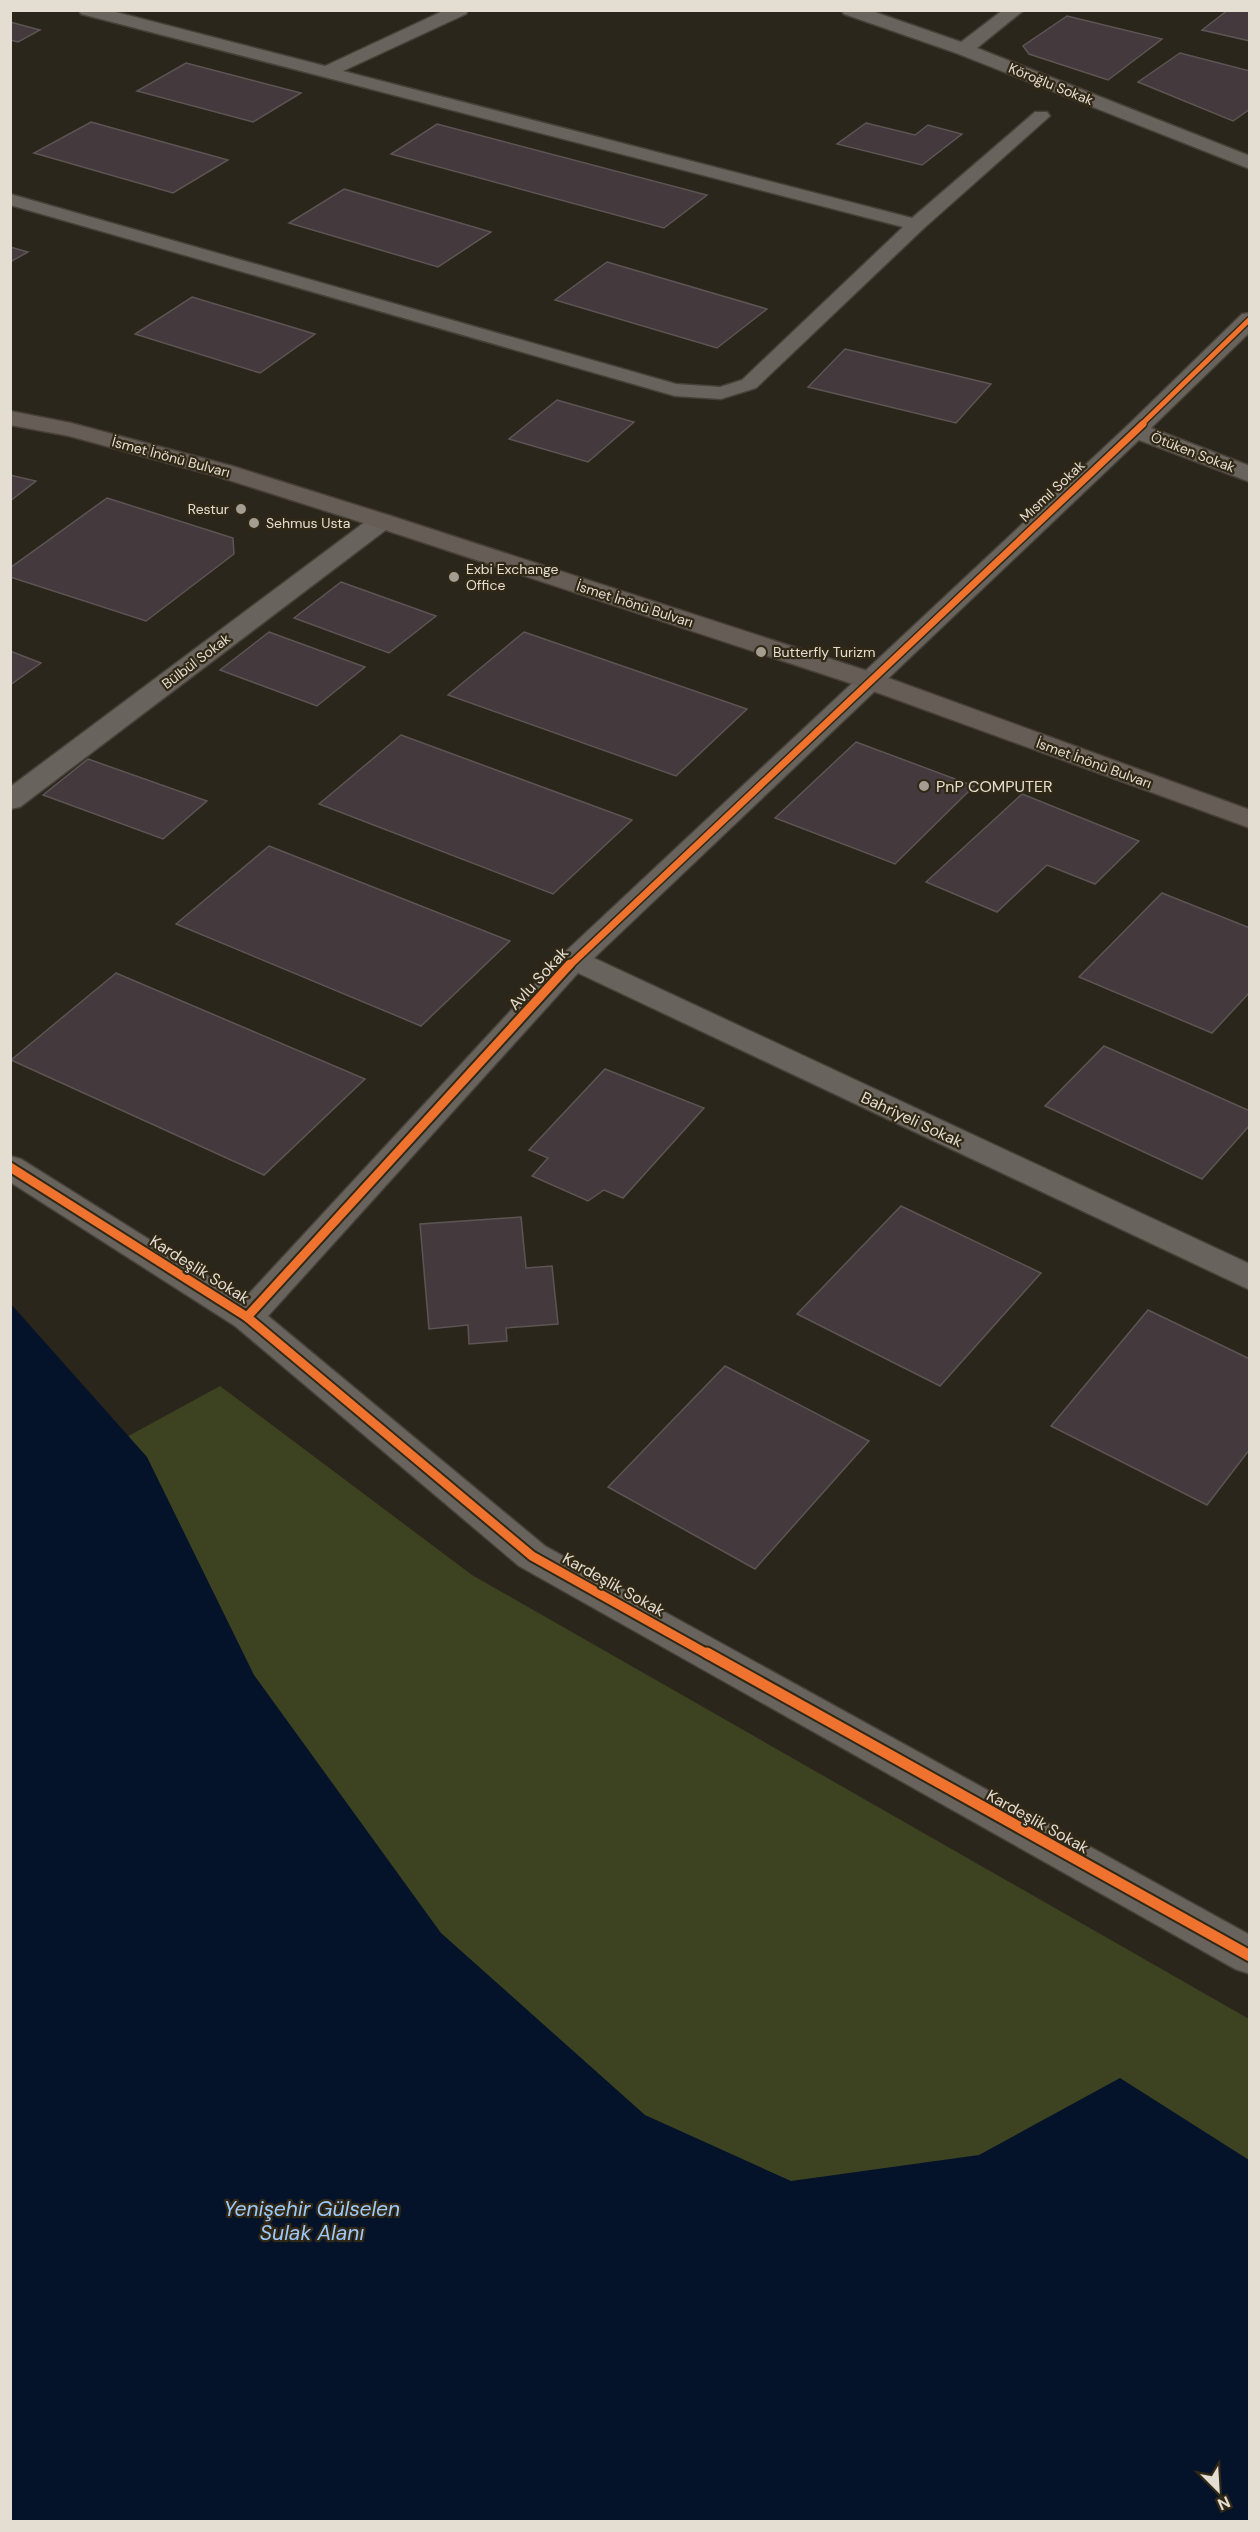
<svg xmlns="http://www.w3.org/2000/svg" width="1260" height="2532" font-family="'DM Sans',sans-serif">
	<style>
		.green { fill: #3d4320 }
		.water { fill: #04132a }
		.building { fill: #443a3d; stroke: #5b5554; stroke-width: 1.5 }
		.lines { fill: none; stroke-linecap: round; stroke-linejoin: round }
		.lane-casing { stroke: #454038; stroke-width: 3 }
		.street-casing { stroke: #454038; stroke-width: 3 }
		.primary-casing { stroke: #454038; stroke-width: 3 }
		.lane { fill: #68635c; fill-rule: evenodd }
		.street { fill: #68635c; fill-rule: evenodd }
		.primary { fill: #665d56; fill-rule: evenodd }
		.cycleway-far3-casing { stroke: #312815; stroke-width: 8 }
		.cycleway-far2-casing { stroke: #312815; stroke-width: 10 }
		.cycleway-far1-casing { stroke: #312815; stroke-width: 13 }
		.cycleway-casing { stroke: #312815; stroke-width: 15 }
		.cycleway-far3 { stroke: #ef722f; stroke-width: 5 }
		.cycleway-far2 { stroke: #ef722f; stroke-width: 7 }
		.cycleway-far1 { stroke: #ef722f; stroke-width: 9 }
		.cycleway { stroke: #ef722f; stroke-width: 11 }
		.poi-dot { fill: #a39d92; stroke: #312815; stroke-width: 2 }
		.labels { text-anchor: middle; stroke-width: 4.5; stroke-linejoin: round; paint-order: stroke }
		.far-street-label { font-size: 14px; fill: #e4ddd2; stroke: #312815 }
		.far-poi-label { font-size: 14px; fill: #e4ddd2; stroke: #312815; text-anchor: start }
		.poi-label { font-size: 16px; fill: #e4ddd2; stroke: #312815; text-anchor: start }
		.street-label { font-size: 16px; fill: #e4ddd2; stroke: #312815 }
		.near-water-label { font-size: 21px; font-style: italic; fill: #9ccafd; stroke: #312815 }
	</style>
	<rect width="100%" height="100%" fill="#2b261b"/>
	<polygon class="green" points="220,1386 472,1575 1249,2019 1249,2276 450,2285 10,1455 46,1481"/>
	<polygon class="water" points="10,1303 147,1457 254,1675 441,1933 645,2115 791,2181 979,2155 1120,2078 1249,2160 1249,2521 11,2521"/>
	<g class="building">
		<polygon points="1228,10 1250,10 1250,41 1202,30"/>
		<polygon points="1067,16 1162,39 1108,80 1029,54 1023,46"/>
		<polygon points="10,22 40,30 18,42 10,40"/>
		<polygon points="1180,53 1250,71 1250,109 1233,121 1138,82"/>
		<polygon points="186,63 301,93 253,122 137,91"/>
		<polygon points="91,122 228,160 173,193 34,153"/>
		<polygon points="866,123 915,135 928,125 962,134 922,165 837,144"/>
		<polygon points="437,124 707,195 664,228 391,154"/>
		<polygon points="344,189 491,232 438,267 289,223"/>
		<polygon points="10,247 28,252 10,262"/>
		<polygon points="607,262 767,309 717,348 555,300"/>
		<polygon points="192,297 315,334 260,373 135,334"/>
		<polygon points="845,349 991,384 956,423 808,387"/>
		<polygon points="557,400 634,422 588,462 509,439"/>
		<polygon points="10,475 36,481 10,501"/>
		<polygon points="107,498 233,538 234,554 146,621 10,577 10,568"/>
		<polygon points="341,582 436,616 389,653 294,618"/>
		<polygon points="269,632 365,667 317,706 220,670"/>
		<polygon points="524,632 747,709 676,776 448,695"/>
		<polygon points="10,651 41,663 10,685"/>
		<polygon points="401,735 632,820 553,894 319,804"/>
		<polygon points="856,742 974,786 895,864 775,818"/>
		<polygon points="88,759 207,801 163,839 43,795"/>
		<polygon points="1022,794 1139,841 1095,884 1047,865 997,912 926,882"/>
		<polygon points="269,846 510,941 421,1026 176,924"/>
		<polygon points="1162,893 1250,928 1250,992 1212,1033 1079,977"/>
		<polygon points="116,973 365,1079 264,1175 11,1060"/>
		<polygon points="1104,1046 1250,1111 1250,1125 1202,1179 1045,1106"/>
		<polygon points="605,1069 704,1108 623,1198 604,1190 588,1201 532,1176 548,1158 529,1150"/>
		<polygon points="901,1206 1041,1273 940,1386 797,1314"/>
		<polygon points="521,1217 526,1268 552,1266 558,1324 506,1328 507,1341 469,1344 468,1325 429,1329 420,1224"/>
		<polygon points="1148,1310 1250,1359 1250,1449 1207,1505 1051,1426"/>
		<polygon points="725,1366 869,1441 755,1569 608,1487"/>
	</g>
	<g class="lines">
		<g class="lane-casing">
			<polygon id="lane" points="79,10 108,10 325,66 445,10 468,10 466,14 343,71 912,218 1035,112 1047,112 1050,116 923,229 756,388 721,399 675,396 10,205 10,194 676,384 720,387 742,380 903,227 81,14"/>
		</g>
		<g class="street-casing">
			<g id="street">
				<polygon points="841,10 869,10 961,42 1003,10 1024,10 977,48 1250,156 1250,169 956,53 844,14"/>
				<polygon points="1250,313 1250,332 1151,428 1250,466 1250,482 1139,440 594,958 1250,1264 1250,1290 578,973 268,1316 545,1546 1250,1935 1250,1974 1235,1969 519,1566 235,1326 10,1182 10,1156 21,1159 244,1299 564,953 1128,425 1242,314"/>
				<polygon points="382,514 391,516 394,521 391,526 20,807 10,809 10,787 373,516"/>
			</g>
		</g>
		<g class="primary-casing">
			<polygon id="primary" points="10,411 71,423 232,466 391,516 880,675 1250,810 1250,828 862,687 373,526 216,476 69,436 10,425"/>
		</g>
		<use href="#lane" class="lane"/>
		<use href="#street" class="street"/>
		<use href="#primary" class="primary"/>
		<g class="cycleway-far3-casing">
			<polyline id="cycleway-far3" points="1141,425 1250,319"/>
		</g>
		<g class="cycleway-far2-casing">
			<polyline id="cycleway-far2" points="569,966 1143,424"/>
		</g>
		<g class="cycleway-far1-casing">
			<g id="cycleway-far1">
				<polyline points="10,1167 247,1317 532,1556 709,1655"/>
				<polyline points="247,1317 570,964"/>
			</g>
		</g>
		<g class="cycleway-casing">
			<polyline id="cycleway" points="707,1653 1250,1956"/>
		</g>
		<use href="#cycleway-far3" class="cycleway-far3"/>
		<use href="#cycleway-far2" class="cycleway-far2"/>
		<use href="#cycleway-far1" class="cycleway-far1"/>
		<use href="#cycleway" class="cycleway"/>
	</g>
	<g class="poi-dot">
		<circle cx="241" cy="509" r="6"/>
		<circle cx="254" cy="523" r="6"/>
		<circle cx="454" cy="577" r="6"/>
		<circle cx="761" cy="652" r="6"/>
		<circle cx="924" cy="786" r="6"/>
	</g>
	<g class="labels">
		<g class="far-street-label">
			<text transform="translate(1051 84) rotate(22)" y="5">Köroğlu Sokak</text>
			<text transform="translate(1193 452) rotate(21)" y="5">Ötüken Sokak</text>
			<text transform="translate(171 457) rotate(15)" y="5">İsmet İnönü Bulvarı</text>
			<text transform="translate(1052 491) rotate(-43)" y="5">Mısmıl Sokak</text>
			<text transform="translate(635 604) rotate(18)" y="5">İsmet İnönü Bulvarı</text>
			<text transform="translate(196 661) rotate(-37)" y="5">Bülbül Sokak</text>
			<text transform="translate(1094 763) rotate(20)" y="5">İsmet İnönü Bulvarı</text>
		</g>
		<g class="far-poi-label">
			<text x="229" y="514" text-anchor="end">Restur</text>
			<text x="266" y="528">Sehmus Usta</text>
			<text x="466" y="574">Exbi Exchange<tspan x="466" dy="16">Office</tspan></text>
			<text x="773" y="657">Butterfly Turizm</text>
		</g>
		<g class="poi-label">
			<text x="936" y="792">PnP COMPUTER</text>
		</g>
		<g class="street-label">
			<text transform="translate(538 978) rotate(-47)" y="6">Avlu Sokak</text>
			<text transform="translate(912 1119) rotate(25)" y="6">Bahriyeli Sokak</text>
			<text transform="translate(200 1269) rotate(32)" y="6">Kardeşlik Sokak</text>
			<text transform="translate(614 1584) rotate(29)" y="6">Kardeşlik Sokak</text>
			<text transform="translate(1038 1821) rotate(29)" y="6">Kardeşlik Sokak</text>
		</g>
		<g class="near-water-label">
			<text x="312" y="2216">Yenişehir Gülselen<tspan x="312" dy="24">Sulak Alanı</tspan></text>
		</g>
	</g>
	<rect width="1260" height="2532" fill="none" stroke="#e4ddd2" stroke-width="24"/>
	<g transform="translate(1218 2490) rotate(156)" stroke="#312815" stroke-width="4.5" paint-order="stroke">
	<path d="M0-4.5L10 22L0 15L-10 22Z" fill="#e4ddd2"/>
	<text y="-9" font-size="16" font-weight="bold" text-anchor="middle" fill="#e4ddd2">N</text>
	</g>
</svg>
